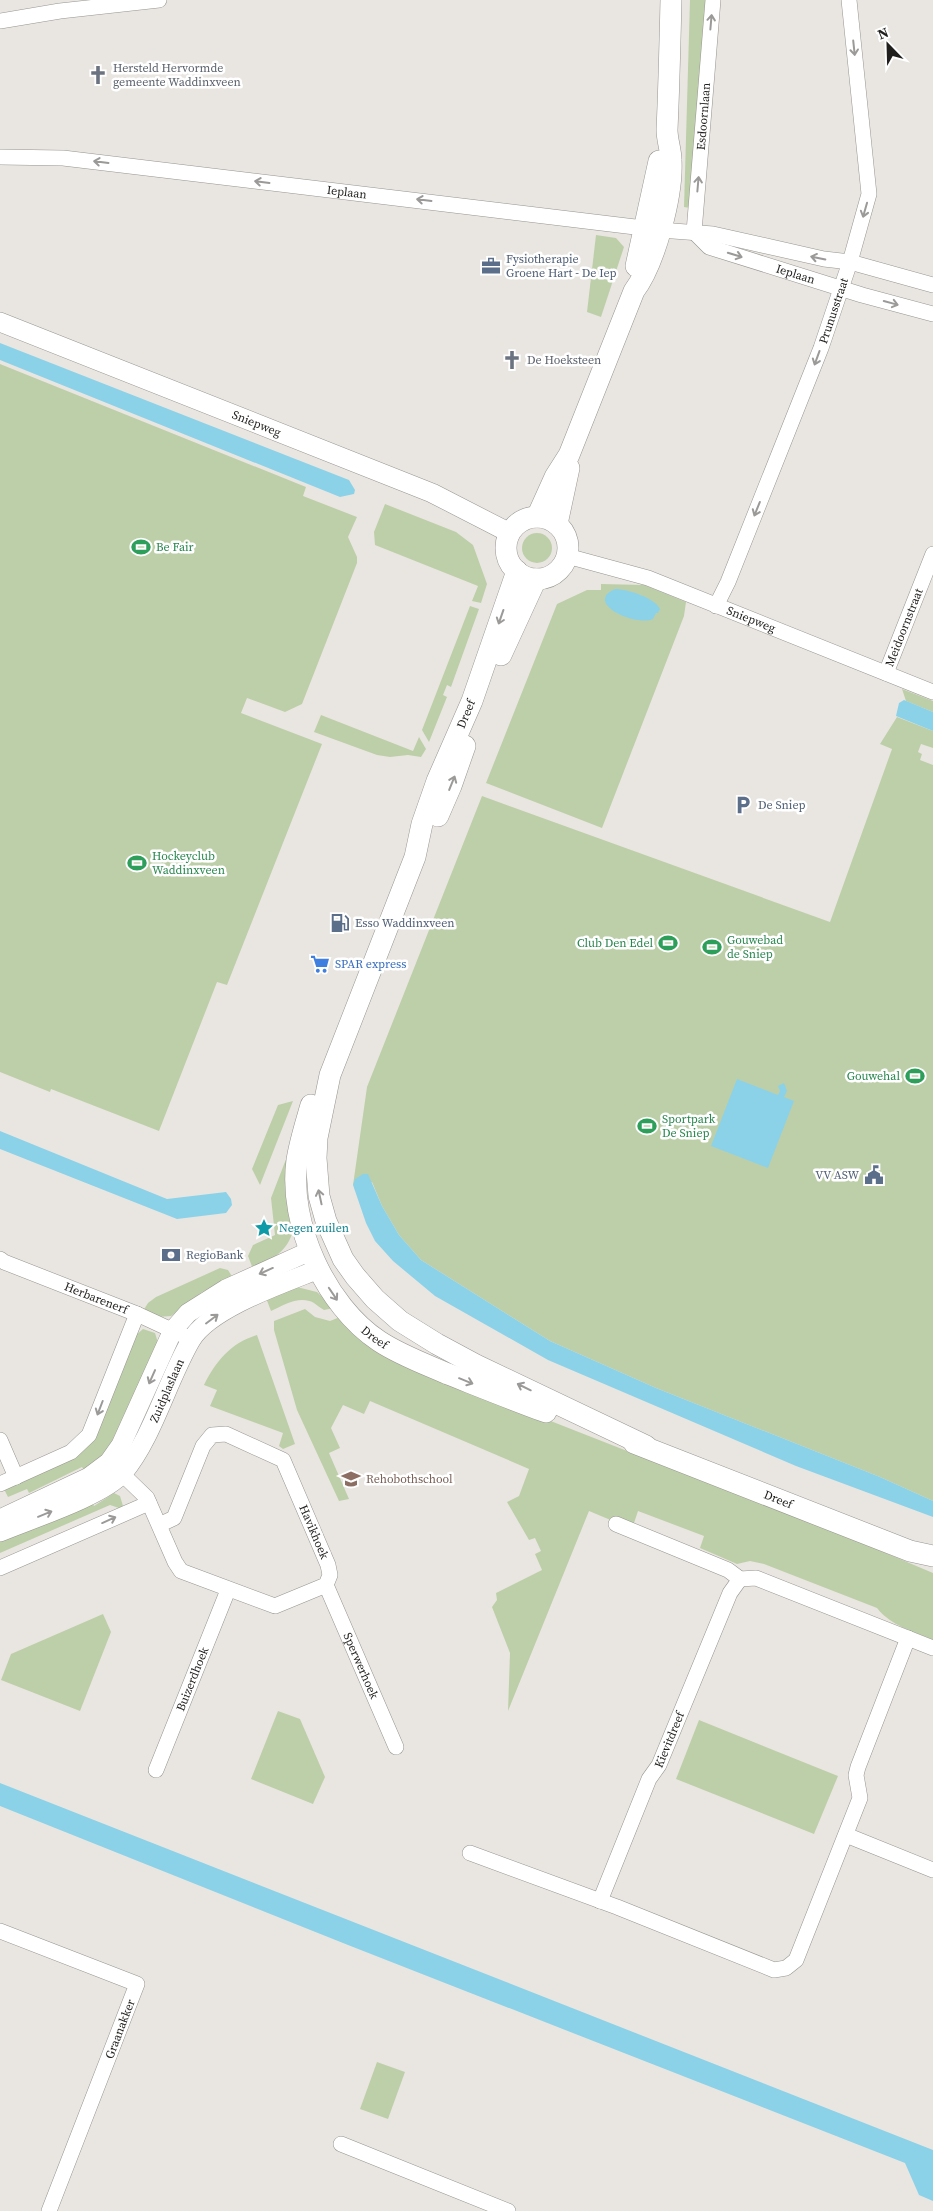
<svg xmlns="http://www.w3.org/2000/svg" width="933" height="2211" font-family="'Source Serif 4',serif">
	<style>
		.green { fill: #bdcfa8 }
		.water { fill: #8bd2e9 }
		.lines { fill: none; stroke-linecap: round; stroke-linejoin: round }
		.minor-casing { stroke: #979590; stroke-width: 16 }
		.tertiary-casing { stroke: #979590; stroke-width: 20 }
		.secondary-casing { stroke: #979590; stroke-width: 22 }
		.minor { stroke: #fff; stroke-width: 15 }
		.tertiary { stroke: #fff; stroke-width: 19 }
		.secondary { stroke: #fff; stroke-width: 21 }
		.oneway { stroke: #9b9a99 }
		.labels { text-anchor: middle; stroke-width: 5; stroke-linejoin: round; paint-order: stroke }
		.worship-label { font-size: 12px; fill: #5b616d; stroke: #fff; text-anchor: start }
		.street-label { font-size: 12px; fill: #201f1d; stroke: #fff }
		.service-label { font-size: 12px; fill: #4e5e75; stroke: #fff; text-anchor: start }
		.leisure-label { font-size: 12px; fill: #27864d; stroke: #fff; text-anchor: start }
		.shop-label { font-size: 12px; fill: #366cbe; stroke: #fff; text-anchor: start }
		.culture-label { font-size: 12px; fill: #0d838f; stroke: #fff; text-anchor: start }
		.education-label { font-size: 12px; fill: #785e54; stroke: #fff; text-anchor: start }
	</style>
	<rect width="100%" height="100%" fill="#e9e6e1"/>
	<g class="green">
		<polygon points="690,0 706,0 690,208 684,207"/>
		<polygon points="596,235 616,238 624,247 601,317 587,312"/>
		<polygon points="0,364 306,487 303,496 357,517 348,537 357,557 357,563 302,704 285,712 247,698 241,713 322,744 227,985 217,982 159,1131 51,1089 50,1092 0,1072"/>
		<polygon points="385,504 456,532 473,545 487,584 481,603 472,601 478,586 375,545 374,532"/>
		<circle cx="537" cy="548" r="15"/>
		<polygon points="601,584 644,585 686,602 684,616 602,828 486,783 557,604 587,590 601,590"/>
		<polygon points="470,606 479,609 451,687 447,685 443,695 447,697 429,742 422,730"/>
		<polygon points="902,689 933,701 933,712 906,701"/>
		<polygon points="321,715 413,751 419,737 426,749 421,757 408,755 390,757 377,755 314,732"/>
		<polygon points="897,717 933,731 933,748 921,744 918,752 922,754 920,760 933,765 933,1501 880,1477 656,1388 550,1341 421,1260 399,1235 382,1206 372,1182 353,1185 367,1087 482,796 830,922 892,749 880,744"/>
		<polygon points="293,1101 260,1185 252,1169 278,1105"/>
		<path d="M295,1136L292,1234C285,1254 271,1259 253,1269L248,1256L253,1245L275,1235L271,1198Z"/>
		<polygon points="220,1268 228,1270 233,1278 202,1292 171,1316 158,1317 143,1311 148,1303 156,1297"/>
		<path d="M297,1287L317,1292L334,1308L324,1310C320,1308 317,1305 314,1303C300,1295 284,1305 271,1311L266,1298Z"/>
		<path d="M305,1309L315,1317L330,1321L340,1317L423,1371L869,1546L933,1573V1640C913,1631 891,1626 877,1608L764,1564L750,1561L737,1564L700,1548L704,1536L638,1511L632,1529L589,1511L508,1711L510,1653L492,1607L497,1600L496,1593L542,1570L535,1554L541,1551L535,1538L529,1540L507,1502L519,1496L529,1469L370,1401L364,1414L343,1405L331,1428L340,1448L329,1453L349,1499L339,1501L297,1410L274,1330V1321Z"/>
		<polygon points="143,1329 155,1333 159,1346 119,1439 85,1472 82,1467 29,1493 27,1489 8,1497 3,1487 81,1452 90,1444 135,1336"/>
		<path d="M257,1335L295,1444L283,1449L279,1446L283,1433L210,1406L217,1390L204,1385C216,1361 231,1343 257,1335Z"/>
		<polygon points="114,1493 120,1496 123,1506 119,1508 110,1505 0,1553 0,1537 91,1501 94,1506"/>
		<polygon points="103,1614 111,1632 80,1711 1,1680 11,1654"/>
		<polygon points="278,1711 300,1719 325,1777 313,1804 251,1779"/>
		<polygon points="699,1720 838,1776 814,1834 676,1779"/>
		<polygon points="377,2062 405,2072 388,2119 360,2109"/>
	</g>
	<g class="water">
		<polygon points="0,343 349,480 355,490 354,494 340,497 0,360"/>
		<path d="M615,589C628,589 655,598 660,609L658,613H656L653,619C636,627 583,603 615,589Z"/>
		<polygon points="904,700 933,712 933,731 896,716 899,703"/>
		<polygon points="737,1079 778,1095 780,1091 778,1086 784,1083 787,1091 784,1097 794,1101 768,1168 711,1146"/>
		<polygon points="0,1131 167,1199 226,1192 231,1199 232,1205 226,1213 177,1219 0,1149"/>
		<polygon points="363,1174 368,1174 382,1206 399,1235 421,1260 550,1341 656,1388 880,1477 933,1501 933,1517 796,1466 548,1360 435,1296 393,1261 375,1241 366,1223 353,1185 355,1179"/>
		<polygon points="0,1783 933,2150 933,2201 919,2195 905,2163 348,1945 0,1806"/>
	</g>
	<g class="lines">
		<g class="minor-casing">
			<g id="minor">
				<polyline points="0,21 60,11 159,0"/>
				<path id="s1" d="M0,157L63,158L660,230L713,234L824,259L850,262L933,285"/>
				<path id="s2" d="M694,232L709,247L862,295L933,314"/>
				<path id="s3" d="M694,232L713,0"/>
				<path id="s4" d="M567,556L648,578L933,692"/>
				<path id="s5" d="M716,606L728,582L821,348L850,262L869,194L849,0"/>
				<path id="s6" d="M886,673L933,554"/>
				<path id="s7" d="M0,1259L4,1262L137,1314L191,1339"/>
				<polyline points="0,1440 16,1477"/>
				<polyline points="115,1467 147,1498 175,1562 181,1571 275,1606 326,1585 330,1575 328,1565 283,1460 226,1434 212,1435 203,1446 174,1518 159,1525"/>
				<polyline points="0,1484 71,1452 89,1435 137,1314"/>
				<polyline points="616,1524 728,1570 740,1579 756,1578 933,1648"/>
				<polyline points="0,1568 149,1503"/>
				<path id="s8" d="M326,1585L396,1747"/>
				<path id="s9" d="M156,1770L228,1590"/>
				<polyline points="846,1835 933,1870"/>
				<polyline points="470,1853 617,1907 774,1970 786,1968 796,1960 860,1798 856,1775 858,1767 908,1638"/>
				<path id="s10" d="M600,1901L649,1779L659,1765L730,1593L740,1579"/>
				<polyline points="0,1931 137,1984 49,2211"/>
				<polyline points="341,2144 508,2211"/>
			</g>
		</g>
		<g class="tertiary-casing">
			<g id="tertiary">
				<path id="s11" d="M0,322L432,493L510,533"/>
				<polyline points="0,1519 89,1477 109,1462 121,1445 173,1330 188,1313 226,1289 310,1251"/>
				<path id="s12" d="M0,1532C31,1519 103,1496 123,1473C153,1437 167,1381 191,1340C210,1308 284,1283 319,1269"/>
			</g>
		</g>
		<g class="secondary-casing">
			<g id="secondary">
				<polyline points="636,266 659,161"/>
				<path d="M537,517L555,477L569,455L634,291C655,263 673,195 671,160C671,150 667,140 667,130C669,87 670,43 671,0"/>
				<circle cx="537" cy="548" r="31"/>
				<polyline points="557,524 569,468"/>
				<polyline points="517,571 472,701 437,781 422,824 415,857 330,1075 317,1138 316,1158 319,1196 326,1221 343,1259 355,1276 375,1299 400,1321 437,1344 476,1365 646,1446"/>
				<polyline points="501,655 536,579"/>
				<polyline points="438,816 451,786 465,746"/>
				<path id="s13" d="M311,1105C306,1123 300,1141 297,1160C288,1224 326,1306 379,1341C400,1355 425,1364 448,1374C481,1387 513,1400 546,1412"/>
				<path id="s14" d="M634,1443L910,1551L933,1556"/>
			</g>
		</g>
		<use href="#minor" class="minor"/>
		<use href="#tertiary" class="tertiary"/>
		<use href="#secondary" class="secondary"/>
	</g>
	<defs><path id="oneway-shaft" d="M-6 0H5M1.5-3L5.5 0L1.5 3" fill="none" stroke-width="1.6" stroke-linecap="round" stroke-linejoin="round" transform="scale(1.25)"/></defs>
	<g class="oneway">
		<use href="#oneway-shaft" transform="translate(711 22) rotate(-85)"/>
		<use href="#oneway-shaft" transform="translate(854 48) rotate(84)"/>
		<use href="#oneway-shaft" transform="translate(101 162) rotate(-173)"/>
		<use href="#oneway-shaft" transform="translate(262 182) rotate(-173)"/>
		<use href="#oneway-shaft" transform="translate(698 184) rotate(-85)"/>
		<use href="#oneway-shaft" transform="translate(424 200) rotate(-173)"/>
		<use href="#oneway-shaft" transform="translate(865 210) rotate(106)"/>
		<use href="#oneway-shaft" transform="translate(735 255) rotate(17)"/>
		<use href="#oneway-shaft" transform="translate(818 258) rotate(-168)"/>
		<use href="#oneway-shaft" transform="translate(891 303) rotate(15)"/>
		<use href="#oneway-shaft" transform="translate(817 358) rotate(110)"/>
		<use href="#oneway-shaft" transform="translate(757 509) rotate(112)"/>
		<use href="#oneway-shaft" transform="translate(501 617) rotate(109)"/>
		<use href="#oneway-shaft" transform="translate(452 783) rotate(-68)"/>
		<use href="#oneway-shaft" transform="translate(320 1197) rotate(-102)"/>
		<use href="#oneway-shaft" transform="translate(266 1271) rotate(156)"/>
		<use href="#oneway-shaft" transform="translate(333 1294) rotate(56)"/>
		<use href="#oneway-shaft" transform="translate(212 1319) rotate(-37)"/>
		<use href="#oneway-shaft" transform="translate(152 1377) rotate(114)"/>
		<use href="#oneway-shaft" transform="translate(466 1381) rotate(22)"/>
		<use href="#oneway-shaft" transform="translate(524 1387) rotate(-154)"/>
		<use href="#oneway-shaft" transform="translate(100 1408) rotate(111)"/>
		<use href="#oneway-shaft" transform="translate(45 1514) rotate(-22)"/>
		<use href="#oneway-shaft" transform="translate(109 1520) rotate(-24)"/>
	</g>
	<defs>
		<g id="church-bare" transform="scale(1.5)"><path d="M-1.2-6h2.4v3.5h3.3v2.4h-3.3V6h-2.4V-.1h-3.3v-2.4h3.3Z" fill="#6b7280" stroke="#fff" stroke-width="2.5" paint-order="stroke"/></g>
		<g id="office-bare" transform="scale(1.5)"><path d="M-6-3h4V-5.5h4V-3h4V5H-6ZM-1-4.5V-3h2v-1.5ZM-6 0V1H6V0Z" fill="#5c6f8a" stroke="#fff" stroke-width="2.5" paint-order="stroke"/></g>
		<g id="stadium-bare" transform="scale(1.5)"><path d="M0-5a6.5 5 0 1 0 0 10a6.5 5 0 1 0 0-10ZM-3.5-1.8h7v3.6h-7Z" fill="#2e9e5b" stroke="#fff" stroke-width="2.5" paint-order="stroke"/></g>
		<g id="parking-bare" transform="scale(1.5)"><path d="M-3.5-5.5H1a3.5 3.5 0 0 1 0 7H-1V5.5H-3.5ZM-1-3.4V-.6H.8a1.4 1.4 0 0 0 0-2.8Z" fill="#5c6f8a" stroke="#fff" stroke-width="2.5" paint-order="stroke"/></g>
		<g id="fuel-bare" transform="scale(1.5)"><path d="M-5.5-6h7V0h2V4h1.3V-2.5L3-4.5l.8-.8L6-3V5H2.5V1h-1V6h-7ZM-4.2-4.7v3.2H.2V-4.7Z" fill="#5c6f8a" stroke="#fff" stroke-width="2.5" paint-order="stroke"/></g>
		<g id="supermarket-bare" transform="scale(1.5)"><path d="M-6-5.5h2.5l.6 2H6L4.5 2H-2.5L-4.4-4H-6ZM-1.5 3.2a1.3 1.3 0 1 0 .1 0ZM3 3.2a1.3 1.3 0 1 0 .1 0Z" fill="#3f7fe0" stroke="#fff" stroke-width="2.5" paint-order="stroke"/></g>
		<g id="civic-bare" transform="scale(1.5)"><path d="M-.6-6.5H3V-4.5H.6V-3L4-1V1h2V6H-6V1h2V-1L-.6-3ZM-1.2 2.5V6h2.4V2.5Z" fill="#5c6f8a" stroke="#fff" stroke-width="2.5" paint-order="stroke"/></g>
		<g id="sight-bare" transform="scale(1.5)"><path d="M0-6L1.8-2.2L6-1.7L2.9 1.2L3.7 5.4L0 3.3L-3.7 5.4L-2.9 1.2L-6-1.7L-1.8-2.2Z" fill="#0f9aa8" stroke="#fff" stroke-width="2.5" paint-order="stroke"/></g>
		<g id="bank-bare" transform="scale(1.5)"><path d="M-6-4H6V4H-6ZM0-2.3a2.3 2.3 0 1 0 0 4.6a2.3 2.3 0 1 0 0-4.6Z" fill="#5c6f8a" stroke="#fff" stroke-width="2.5" paint-order="stroke"/></g>
		<g id="school-bare" transform="scale(1.5)"><path d="M0-5L7-2L0 1L-7-2ZM-4 1L0 2.5L4 1V4Q0 6-4 4Z" fill="#8d6e63" stroke="#fff" stroke-width="2.5" paint-order="stroke"/></g>
	</defs>
	<g fill-rule="evenodd">
		<use href="#church-bare" x="98" y="75"/>
		<use href="#office-bare" x="491" y="266"/>
		<use href="#church-bare" x="512" y="360"/>
		<use href="#stadium-bare" x="141" y="547"/>
		<use href="#parking-bare" x="743" y="805"/>
		<use href="#stadium-bare" x="137" y="863"/>
		<use href="#fuel-bare" x="340" y="923"/>
		<use href="#stadium-bare" x="668" y="943"/>
		<use href="#stadium-bare" x="712" y="947"/>
		<use href="#supermarket-bare" x="320" y="964"/>
		<use href="#stadium-bare" x="915" y="1076"/>
		<use href="#stadium-bare" x="647" y="1126"/>
		<use href="#civic-bare" x="874" y="1175"/>
		<use href="#sight-bare" x="264" y="1228"/>
		<use href="#bank-bare" x="171" y="1255"/>
		<use href="#school-bare" x="351" y="1479"/>
	</g>
	<g class="labels">
		<g class="worship-label">
			<text x="113" y="72">Hersteld Hervormde<tspan x="113" dy="14">gemeente Waddinxveen</tspan></text>
			<text x="527" y="364">De Hoeksteen</text>
		</g>
		<g class="street-label">
			<text dy="4" stroke="none"><textPath href="#s3" startOffset="116">Esdoornlaan</textPath></text>
			<text dy="4" stroke="none"><textPath href="#s1" startOffset="349">Ieplaan</textPath></text>
			<text dy="4" stroke="none"><textPath href="#s2" startOffset="112">Ieplaan</textPath></text>
			<text dy="4" stroke="none"><textPath href="#s5" startOffset="318">Prunusstraat</textPath></text>
			<text dy="4" stroke="none"><textPath href="#s11" startOffset="276">Sniepweg</textPath></text>
			<text dy="4" stroke="none"><textPath href="#s4" startOffset="195">Sniepweg</textPath></text>
			<text dy="4" stroke="none"><textPath href="#s6" startOffset="49">Meidoornstraat</textPath></text>
			<text transform="translate(466 714) rotate(-68)" y="4">Dreef</text>
			<text dy="4" stroke="none"><textPath href="#s7" startOffset="104">Herbarenerf</textPath></text>
			<text dy="4" stroke="none"><textPath href="#s13" startOffset="259">Dreef</textPath></text>
			<text dy="4" stroke="none"><textPath href="#s12" startOffset="231">Zuidplaslaan</textPath></text>
			<text dy="4" stroke="none"><textPath href="#s14" startOffset="155">Dreef</textPath></text>
			<text transform="translate(314 1532) rotate(67)" y="4">Havikhoek</text>
			<text dy="4" stroke="none"><textPath href="#s8" startOffset="88">Sperwerhoek</textPath></text>
			<text dy="4" stroke="none"><textPath href="#s9" startOffset="98">Buizerdhoek</textPath></text>
			<text dy="4" stroke="none"><textPath href="#s10" startOffset="176">Kievitdreef</textPath></text>
			<text transform="translate(120 2029) rotate(-69)" y="4">Graanakker</text>
		</g>
		<g class="service-label">
			<text x="506" y="263">Fysiotherapie<tspan x="506" dy="14">Groene Hart - De Iep</tspan></text>
			<text x="758" y="809">De Sniep</text>
			<text x="355" y="927">Esso Waddinxveen</text>
			<text x="859" y="1179" text-anchor="end">VV ASW</text>
			<text x="186" y="1259">RegioBank</text>
		</g>
		<g class="leisure-label">
			<text x="156" y="551">Be Fair</text>
			<text x="152" y="860">Hockeyclub<tspan x="152" dy="14">Waddinxveen</tspan></text>
			<text x="727" y="944">Gouwebad<tspan x="727" dy="14">de Sniep</tspan></text>
			<text x="653" y="947" text-anchor="end">Club Den Edel</text>
			<text x="900" y="1080" text-anchor="end">Gouwehal</text>
			<text x="662" y="1123">Sportpark<tspan x="662" dy="14">De Sniep</tspan></text>
		</g>
		<g class="shop-label">
			<text x="335" y="968">SPAR express</text>
		</g>
		<g class="culture-label">
			<text x="279" y="1232">Negen zuilen</text>
		</g>
		<g class="education-label">
			<text x="366" y="1483">Rehobothschool</text>
		</g>
	</g>
	<g transform="translate(888 45) rotate(337)" stroke="#ffffff" stroke-width="4" paint-order="stroke">
	<path d="M0-4L9 19L0 12L-9 19Z" fill="#201f1d"/>
	<text y="-8" font-size="14" font-weight="bold" text-anchor="middle" fill="#201f1d">N</text>
	</g>
</svg>
